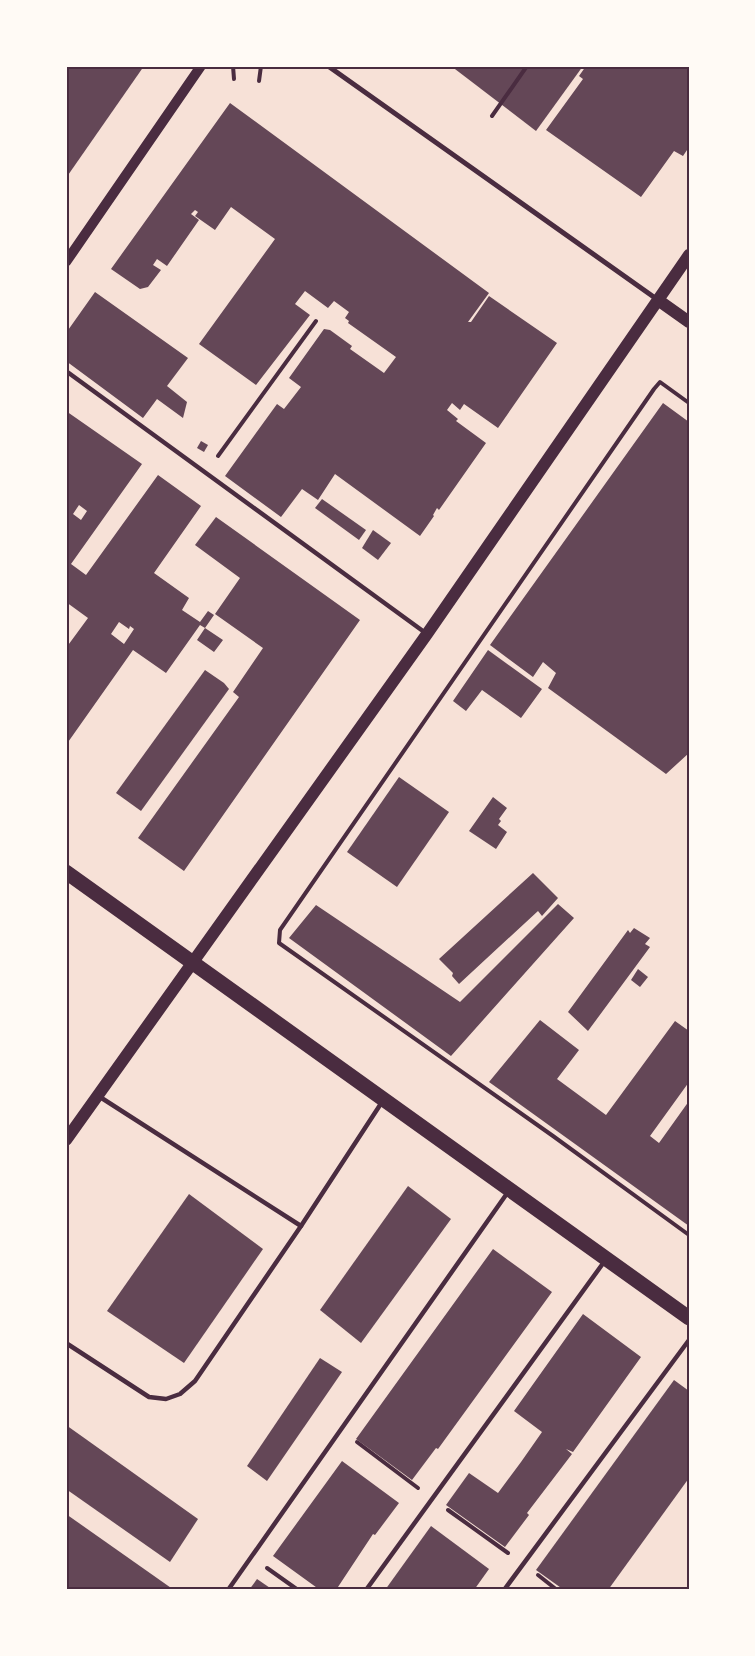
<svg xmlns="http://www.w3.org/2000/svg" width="755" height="1656" font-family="Cabin,sans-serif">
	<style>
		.building { fill: #644757; fill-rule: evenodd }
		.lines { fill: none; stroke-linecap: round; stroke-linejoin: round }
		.path { stroke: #4a2c40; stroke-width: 4 }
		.service { stroke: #4a2c40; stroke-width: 4.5 }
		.pedestrian { stroke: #4a2c40; stroke-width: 5 }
		.tertiary { stroke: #4a2c40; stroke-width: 10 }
		.secondary { stroke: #4a2c40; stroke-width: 12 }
		.primary { stroke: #4a2c40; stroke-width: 15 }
		.neatline { fill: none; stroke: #4a2c40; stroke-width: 2 }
	</style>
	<rect width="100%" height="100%" fill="#f7e1d7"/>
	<g class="building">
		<polygon points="66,66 144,66 66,178"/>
		<polygon points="451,66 583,66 536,131"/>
		<polygon points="586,66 689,66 689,147 683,156 674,151 641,197 546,130 583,79 579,76"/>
		<polygon points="230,103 489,293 468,322 471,322 489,296 557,343 498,428 464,404 460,410 452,403 447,410 458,419 456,421 486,443 439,510 437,508 433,515 434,516 420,536 335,474 318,500 302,489 281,517 225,476 277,404 284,409 301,387 289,378 324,329 330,330 352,346 350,349 384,373 396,357 348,323 349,321 345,318 349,312 334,301 328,308 305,291 295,304 310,315 256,385 199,344 275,239 231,207 215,230 195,216 198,212 195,210 191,214 199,220 167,266 157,259 153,265 161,270 148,287 140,289 111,269"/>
		<polygon points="95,292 188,358 167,386 187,402 183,418 157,399 143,418 66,361 66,333"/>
		<polygon points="663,403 689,422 689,753 666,774 548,688 556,673 543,662 533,677 490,645"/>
		<path d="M66,411L142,464L71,564L86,575L158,475L201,506L154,573L189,598L182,610L200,622L208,611L214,615L205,628L223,640L214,652L197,640L205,628L200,625L166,673L133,650L66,745V648L88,618L66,602ZM79,505L87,511L81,520L73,514ZM119,622L129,629L130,626L134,629L124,644L111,634Z"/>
		<polygon points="201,441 208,445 204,452 197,448"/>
		<polygon points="322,499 366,530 359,540 315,508"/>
		<polygon points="216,517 360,620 184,871 138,838 239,697 233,692 263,648 215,614 240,578 195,545"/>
		<polygon points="373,530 391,543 378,560 362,548"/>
		<polygon points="488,650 542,689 521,718 482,690 466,711 453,701"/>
		<polygon points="205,670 224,683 229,689 141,811 116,793"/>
		<polygon points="399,777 449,812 397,887 347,852"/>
		<polygon points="493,797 507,808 499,819 501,821 498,825 507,832 496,849 469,831"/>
		<polygon points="533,873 558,898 542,916 538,911 459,984 452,976 453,973 439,959"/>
		<polygon points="558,904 574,918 451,1056 289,938 316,905 460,1002"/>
		<polygon points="634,928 650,938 645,944 650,947 588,1031 568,1012 628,930 630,933"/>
		<polygon points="638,969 648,977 640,987 631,980"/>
		<polygon points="540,1020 579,1050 557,1079 606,1115 675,1021 689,1031 689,1082 650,1136 659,1143 689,1101 689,1226 489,1082"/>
		<polygon points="408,1186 451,1219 361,1343 320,1310"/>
		<polygon points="189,1194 263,1249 184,1363 107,1311"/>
		<polygon points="493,1249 552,1292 438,1449 436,1448 412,1480 356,1439"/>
		<polygon points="583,1314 641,1357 573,1452 566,1449 572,1454 527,1513 529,1515 505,1547 446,1505 469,1473 498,1493 521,1462 542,1432 514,1411"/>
		<polygon points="320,1358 342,1372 267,1481 247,1466"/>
		<polygon points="674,1380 689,1391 689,1478 608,1590 564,1590 536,1570"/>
		<polygon points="66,1425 198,1519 170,1562 66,1489"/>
		<polygon points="342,1461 399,1503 375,1535 373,1534 336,1590 320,1590 273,1556"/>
		<polygon points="66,1514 174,1590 66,1590"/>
		<polygon points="431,1526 489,1569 474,1590 385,1590"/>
		<polygon points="257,1579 273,1590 249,1590"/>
	</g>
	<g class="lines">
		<g class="path">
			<polyline points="233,66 234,79"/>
			<polyline points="259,81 261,66"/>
			<polyline points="492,116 527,66"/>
			<polyline points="689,403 660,382 654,389 280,930 279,943 553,1136 689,1235"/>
			<polyline points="218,456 316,321"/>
			<polyline points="357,1442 418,1488"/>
			<polyline points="448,1510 508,1553"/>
			<polyline points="267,1568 298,1590"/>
			<polyline points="538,1575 557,1590"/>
		</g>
		<g class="service">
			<polyline points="66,371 427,634"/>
			<polyline points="301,1226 382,1102"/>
			<polyline points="66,1343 149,1397 166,1399 180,1394 195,1381 301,1226 100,1097"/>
			<polyline points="228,1590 508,1192"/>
			<polyline points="366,1590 604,1262"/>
			<polyline points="504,1590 689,1340"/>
		</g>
		<polyline class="pedestrian" points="328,66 658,300"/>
		<polyline class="tertiary" points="66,262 201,66"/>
		<g class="secondary">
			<polyline points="658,300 689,322"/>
			<polyline points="66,1140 427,634 689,255"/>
		</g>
		<polyline class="primary" points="66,872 689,1318"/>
	</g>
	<rect width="755" height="1656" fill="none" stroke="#fffaf5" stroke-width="135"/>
	<rect x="68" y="68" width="620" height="1520" class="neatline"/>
</svg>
